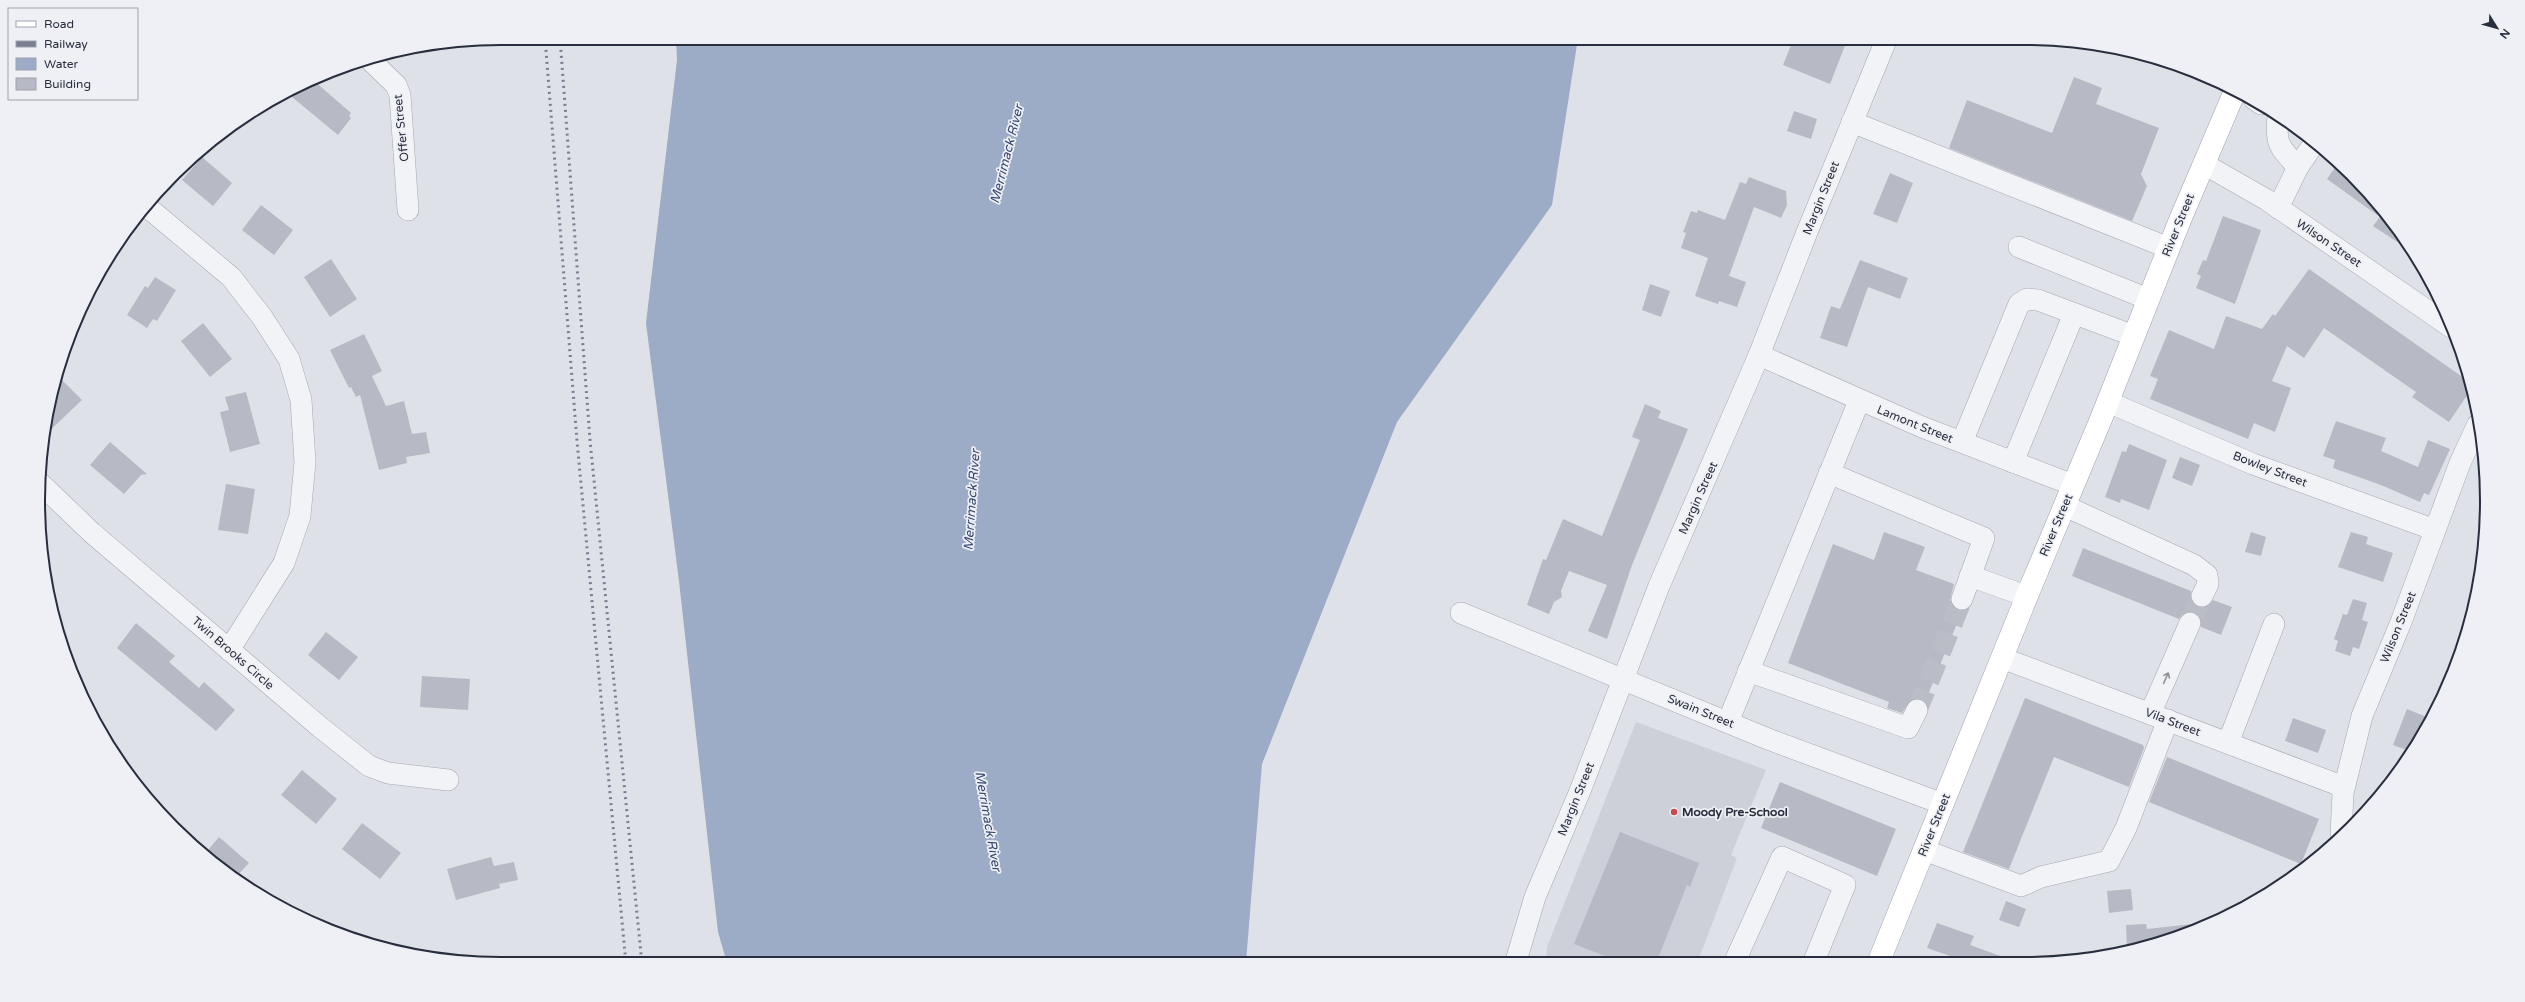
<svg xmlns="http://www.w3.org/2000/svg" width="2525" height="1002" font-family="'Varela Round',sans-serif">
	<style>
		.built { fill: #cdd0d9 }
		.water { fill: #9cabc6 }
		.building { fill: #b7bac4 }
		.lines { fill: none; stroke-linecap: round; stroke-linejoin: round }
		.minor-tunnel { stroke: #bbbdc6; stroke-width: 21; stroke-dasharray: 21 10; stroke-linecap: butt }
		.minor-casing { stroke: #a5a8b2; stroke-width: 22 }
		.major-casing { stroke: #9fa4b3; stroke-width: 23 }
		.minor { stroke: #f2f3f6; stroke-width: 21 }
		.major { stroke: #fff; stroke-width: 22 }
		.rail { stroke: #797f90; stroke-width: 3; stroke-dasharray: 2 4; stroke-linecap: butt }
		.oneway { stroke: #8e909a }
		.poi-dot { fill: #c74a4c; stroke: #eef0f5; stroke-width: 1.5 }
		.labels { text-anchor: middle; stroke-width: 3.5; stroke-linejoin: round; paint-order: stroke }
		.street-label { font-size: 12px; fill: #292e3e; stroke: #eef0f5 }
		.poi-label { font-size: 12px; font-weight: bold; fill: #292e3e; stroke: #eef0f5; text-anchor: start }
		.water-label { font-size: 13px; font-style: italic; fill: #354870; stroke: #eef0f5 }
		.rim { fill: none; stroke: #292e3e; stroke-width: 2 }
	</style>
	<rect width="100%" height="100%" fill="#dfe1e8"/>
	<polygon class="built" points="1636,722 1766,770 1731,855 1737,858 1698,961 1546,961 1547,947"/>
	<polygon class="water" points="676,38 1578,38 1552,205 1397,422 1262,764 1246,962 727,963 718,932 679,581 646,323 677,60"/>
	<g class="building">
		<polygon points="1794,38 1848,38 1830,84 1783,65"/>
		<polygon points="2074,77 2102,88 2096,104 2159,128 2141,174 2147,186 2132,221 1949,148 1967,100 2052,133"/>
		<polygon points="313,80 351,113 349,116 351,118 338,135 286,92"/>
		<polygon points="1794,111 1817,119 1811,139 1787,131"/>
		<polygon points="202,157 232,183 213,206 182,180"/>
		<polygon points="2338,163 2382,209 2377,215 2327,179"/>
		<polygon points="1890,173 1913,183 1897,223 1873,214"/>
		<polygon points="1749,177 1786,191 1787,205 1781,218 1754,207 1729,276 1746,282 1737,307 1719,301 1718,304 1695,296 1708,258 1681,248 1686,233 1683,232 1691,211 1697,213 1698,210 1725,220 1740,182 1746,184"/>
		<polygon points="261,205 293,230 274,255 242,230"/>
		<polygon points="2384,211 2391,219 2411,251 2373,226"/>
		<polygon points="2223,216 2261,230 2235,304 2196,288 2201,276 2197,274 2203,260 2206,261"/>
		<polygon points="331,259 357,299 330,317 304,277"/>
		<polygon points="1860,260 1908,278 1900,299 1868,287 1847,347 1820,338 1831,306 1840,309"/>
		<polygon points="2309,269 2471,383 2472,388 2449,422 2412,397 2416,392 2324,328 2304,358 2287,346 2272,381 2291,388 2275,432 2254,423 2248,439 2150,399 2158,379 2150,376 2169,330 2214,349 2226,316 2262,329 2273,314 2275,316"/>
		<polygon points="155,277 176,290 157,321 153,319 147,328 127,315 145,286 148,288"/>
		<polygon points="1650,284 1670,291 1661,317 1642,310"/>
		<polygon points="203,323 232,359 210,377 181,341"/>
		<polygon points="364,334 382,371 372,376 386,406 404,401 412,434 426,432 430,453 406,457 407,463 379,470 360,395 356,397 351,387 349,388 330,350"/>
		<polygon points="57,375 82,400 43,437"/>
		<polygon points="246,392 260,444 230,452 220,412 229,410 225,397"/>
		<polygon points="1645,404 1661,411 1658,418 1688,429 1632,565 1607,639 1588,631 1607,585 1569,571 1561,591 1562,597 1554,602 1549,614 1527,605 1543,559 1546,560 1563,519 1602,536 1640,440 1632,437"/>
		<polygon points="2336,421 2386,438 2381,451 2418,467 2428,440 2450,449 2429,495 2424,493 2420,502 2381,485 2333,468 2335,460 2323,456"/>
		<polygon points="110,442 147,474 141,475 124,494 90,465"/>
		<polygon points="2129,444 2167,460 2149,510 2121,499 2120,503 2105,497 2122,451 2126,452"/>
		<polygon points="2180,457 2200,465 2192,486 2172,478"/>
		<polygon points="226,484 255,489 248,534 218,530"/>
		<polygon points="1884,532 1925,547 1916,570 1954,584 1950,601 1953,607 1962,611 1925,702 1917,698 1911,700 1902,713 1887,708 1889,702 1788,663 1833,544 1874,560"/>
		<polygon points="2251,532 2266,537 2261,556 2245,552"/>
		<polygon points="2351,532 2368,537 2366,544 2393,553 2383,582 2338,567"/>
		<polygon points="2083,548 2191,591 2192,602 2197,607 2208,606 2213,600 2232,607 2221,635 2201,627 2200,616 2194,612 2183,613 2179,619 2072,576"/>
		<polygon points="2353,599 2367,603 2362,620 2368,622 2359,649 2353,647 2350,656 2335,651 2338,641 2334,639 2343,614 2347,615"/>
		<polygon points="136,623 175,656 169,662 199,688 204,682 235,710 216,731 117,648"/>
		<polygon points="326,632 358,657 339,680 308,655"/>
		<polygon points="422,676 470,679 468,710 420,707"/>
		<polygon points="2025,698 2143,745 2144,748 2129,787 2054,757 2009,869 1963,852"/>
		<polygon points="2407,709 2429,718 2412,752 2393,745"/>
		<polygon points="2293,718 2326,730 2318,753 2285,741"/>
		<polygon points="2167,757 2319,819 2301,864 2149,802"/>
		<polygon points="302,770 337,799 316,824 281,795"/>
		<polygon points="1780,782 1896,829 1877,876 1761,828"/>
		<polygon points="362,823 401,853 380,879 342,849"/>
		<polygon points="1620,832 1699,863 1690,887 1687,885 1657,961 1618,961 1574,944"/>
		<polygon points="219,837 249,863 235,878 204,855"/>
		<polygon points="491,857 494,866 514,862 518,880 499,884 500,888 456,900 447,869"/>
		<polygon points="2131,889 2133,910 2109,913 2107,891"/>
		<polygon points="2006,901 2026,909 2019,927 1999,920"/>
		<polygon points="1937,923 1974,936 1970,945 2006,958 2006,960 1962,960 1927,948"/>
		<polygon points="2146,924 2147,929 2192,924 2193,930 2144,948 2127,951 2126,925"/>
	</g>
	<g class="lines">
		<g class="minor-tunnel">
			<polyline points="2190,623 2202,596"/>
			<polyline points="1917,710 1962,599"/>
		</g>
		<g class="minor-casing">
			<g id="minor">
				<polyline points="368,58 396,85 400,95 408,210"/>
				<polyline points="2254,99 2261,104"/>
				<path d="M2278,116C2275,144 2279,147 2298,167"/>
				<polyline points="1852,122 2169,248"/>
				<polyline points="2204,164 2267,200 2451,327"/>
				<polyline points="146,206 231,277 262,317 289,359 301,400 305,462 300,516 284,563 229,650"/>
				<polyline points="2278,208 2298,167 2315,142"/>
				<polyline points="2019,247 2148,299"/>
				<polyline points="1759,355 1922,427 2073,485"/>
				<polyline points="2108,402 2253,464 2435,530"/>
				<polyline points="1962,442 2019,304 2027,299 2038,300 2134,336"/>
				<polyline points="2013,462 2074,314"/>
				<polyline points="1829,473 1984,538 1962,599"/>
				<polyline points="39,482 91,532 320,727 369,766 388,773 448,780"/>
				<polyline points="2065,506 2194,565 2207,575 2208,584 2202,596"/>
				<polyline points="1970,576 2026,596"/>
				<polyline points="1461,613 1768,739 1943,804"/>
				<polyline points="2002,658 2344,787"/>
				<polyline points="1748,671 1908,728 1917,710"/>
				<polyline points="2150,714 2190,623"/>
				<polyline points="1728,722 1859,401"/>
				<polyline points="2228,743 2274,624"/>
				<polyline points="2341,835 2343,793 2362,716 2401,622 2460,463 2478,424"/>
				<polyline points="1924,850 2021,886 2041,877 2109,861 2126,828 2168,720"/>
				<polyline points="1516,961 1535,897 1580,791 1659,586 1759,355 1807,232 1887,38"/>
				<polyline points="1735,961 1782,857 1845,885 1814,961"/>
			</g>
		</g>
		<g class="major-casing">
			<polyline id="major" points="1879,961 2031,586 2101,419 2180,220 2235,91"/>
		</g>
		<use href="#minor" class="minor"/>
		<use href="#major" class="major"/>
		<g class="rail">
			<polyline points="545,38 577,441 626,964"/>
			<polyline points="560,38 590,440 642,964"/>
		</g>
	</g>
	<defs><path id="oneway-shaft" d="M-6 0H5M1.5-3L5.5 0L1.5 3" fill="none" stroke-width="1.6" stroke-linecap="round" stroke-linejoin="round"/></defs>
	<use class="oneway" href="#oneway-shaft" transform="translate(2166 678) rotate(-66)"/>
	<circle class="poi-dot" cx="1674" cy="812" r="4"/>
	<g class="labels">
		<g class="street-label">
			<text transform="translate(401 128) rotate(-96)" y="4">Offer Street</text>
			<text transform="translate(1821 198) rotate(-68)" y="4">Margin Street</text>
			<text transform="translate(2178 225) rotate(-68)" y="4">River Street</text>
			<text transform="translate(2329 243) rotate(34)" y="4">Wilson Street</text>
			<text transform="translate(1915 424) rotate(22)" y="4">Lamont Street</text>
			<text transform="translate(2270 469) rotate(21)" y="4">Bowley Street</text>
			<text transform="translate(1698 498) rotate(-66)" y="4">Margin Street</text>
			<text transform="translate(2056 525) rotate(-67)" y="4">River Street</text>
			<text transform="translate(2398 627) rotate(-68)" y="4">Wilson Street</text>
			<text transform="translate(233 653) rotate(41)" y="4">Twin Brooks Circle</text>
			<text transform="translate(1701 711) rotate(22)" y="4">Swain Street</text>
			<text transform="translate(2173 722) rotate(21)" y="4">Vila Street</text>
			<text transform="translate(1576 799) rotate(-68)" y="4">Margin Street</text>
			<text transform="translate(1934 825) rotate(-68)" y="4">River Street</text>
		</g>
		<g class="poi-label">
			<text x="1682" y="816">Moody Pre-School</text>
		</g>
		<g class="water-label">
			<text transform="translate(1006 154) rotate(-76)" y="5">Merrimack River</text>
			<text transform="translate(971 500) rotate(-86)" y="5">Merrimack River</text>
			<text transform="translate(989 821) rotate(80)" y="5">Merrimack River</text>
		</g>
	</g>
	<path d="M0 0H2525V1002H0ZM501 45H2024A456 456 0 0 1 2480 501V501A456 456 0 0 1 2024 957H501A456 456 0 0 1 45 501V501A456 456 0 0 1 501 45Z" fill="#eef0f5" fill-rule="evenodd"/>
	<path class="rim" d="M501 45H2024A456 456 0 0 1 2480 501V501A456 456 0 0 1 2024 957H501A456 456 0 0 1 45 501V501A456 456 0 0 1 501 45Z"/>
	<rect x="8" y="8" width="130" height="92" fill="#eef0f5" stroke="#9fa2ac"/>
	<rect x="16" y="21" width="20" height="6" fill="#ffffff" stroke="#9fa2ac"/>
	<text x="44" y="28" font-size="12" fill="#292e3e">Road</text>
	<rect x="16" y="41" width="20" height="6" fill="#797f90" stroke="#9fa2ac"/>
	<text x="44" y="48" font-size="12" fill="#292e3e">Railway</text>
	<rect x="16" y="58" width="20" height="12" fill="#9cabc6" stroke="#9fa2ac"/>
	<text x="44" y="68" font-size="12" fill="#292e3e">Water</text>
	<rect x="16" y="78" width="20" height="12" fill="#b7bac4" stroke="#9fa2ac"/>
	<text x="44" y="88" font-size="12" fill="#292e3e">Building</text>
	<g transform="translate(2497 28) rotate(127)" stroke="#eef0f5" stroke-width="3" paint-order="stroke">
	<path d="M0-3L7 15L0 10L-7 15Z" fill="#292e3e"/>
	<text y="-6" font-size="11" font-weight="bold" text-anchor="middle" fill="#292e3e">N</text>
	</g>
</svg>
